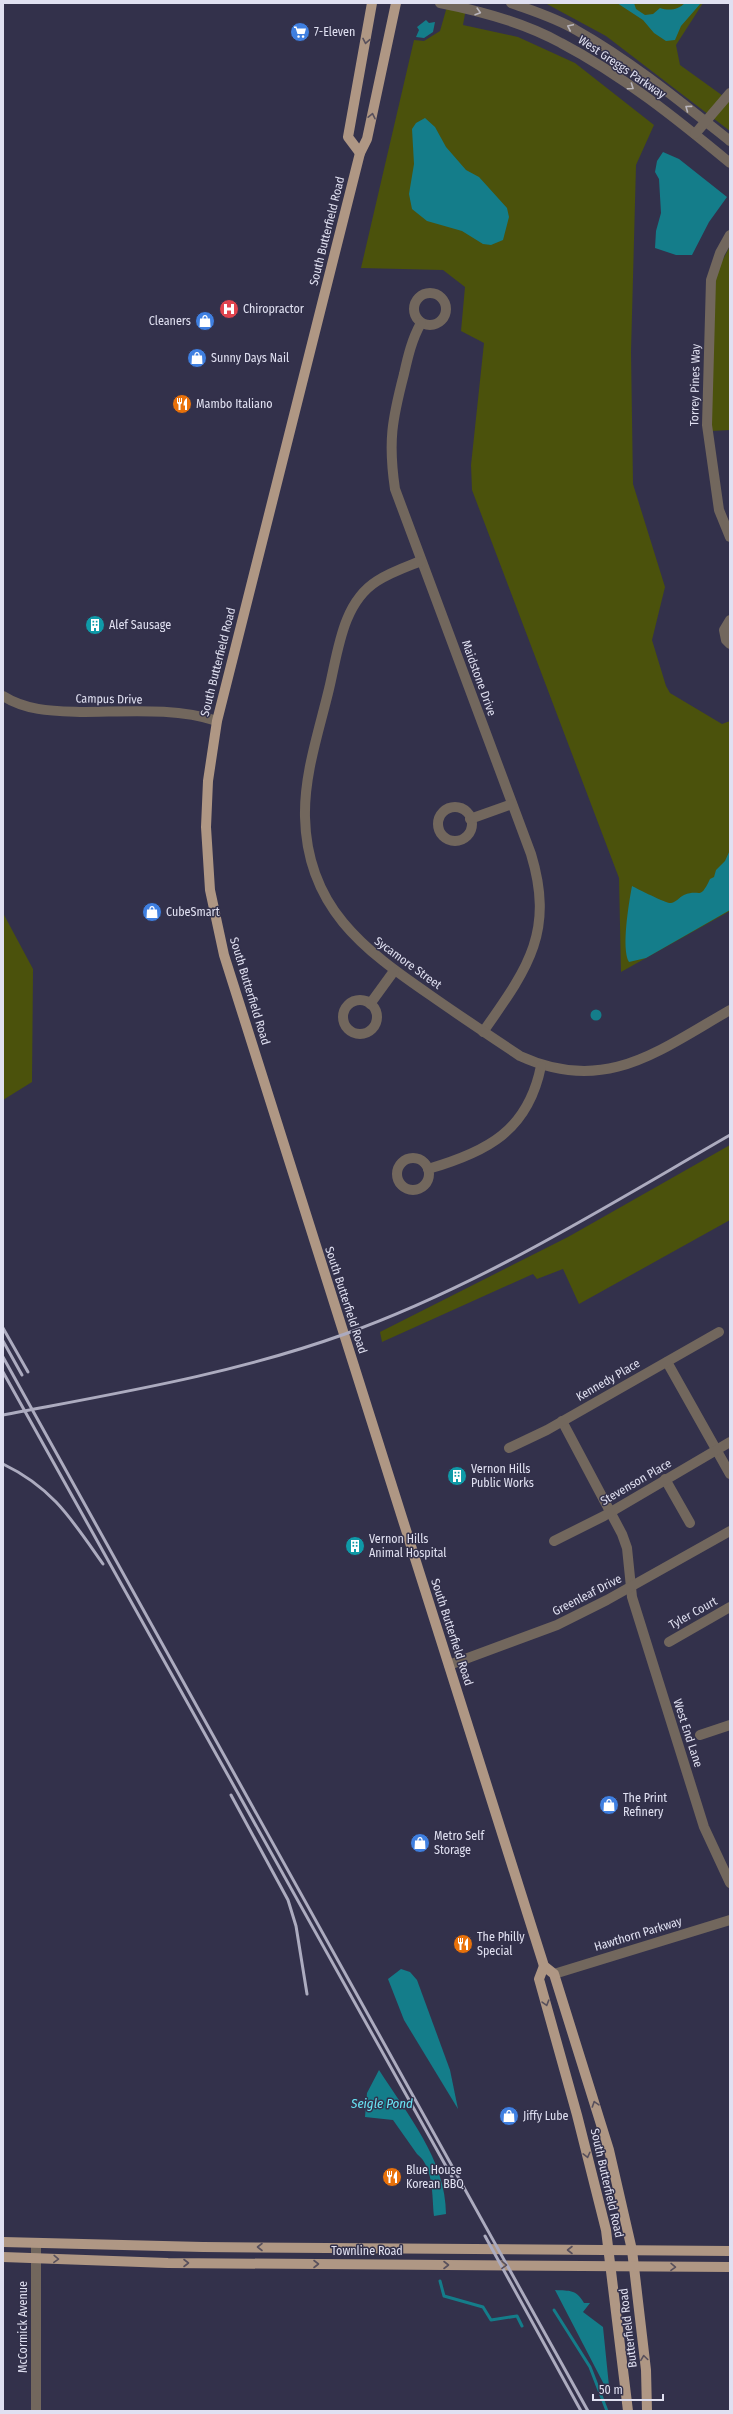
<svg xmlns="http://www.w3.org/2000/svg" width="733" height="2414" font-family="'Fira Sans Condensed',sans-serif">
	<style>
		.green { fill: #4b520c }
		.water { fill: #147d8a }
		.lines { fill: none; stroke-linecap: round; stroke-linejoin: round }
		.stream { stroke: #147d8a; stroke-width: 3 }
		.minor { stroke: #72675d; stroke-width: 10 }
		.major { stroke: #af9784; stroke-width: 10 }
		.rail { stroke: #acabbf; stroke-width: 3 }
		.oneway { stroke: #bab6bd }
		.oneway2 { stroke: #58505c }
		.labels { text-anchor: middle; stroke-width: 3; stroke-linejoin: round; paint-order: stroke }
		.poi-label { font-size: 12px; fill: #e0e0f1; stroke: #33314b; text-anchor: start }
		.street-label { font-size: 12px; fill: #e0e0f1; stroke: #33314b }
		.water-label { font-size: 13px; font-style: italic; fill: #68e5f6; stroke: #33314b }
	</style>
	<rect width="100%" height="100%" fill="#33314b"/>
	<g class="green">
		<polygon points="448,3 467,3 463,25 518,37 575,63 654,125 636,165 631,352 633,484 665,587 652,640 666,686 670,693 722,724 730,721 730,911 621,972 619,878 472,490 471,465 484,343 461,331 465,287 443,270 361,268 414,40 424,41 440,31"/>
		<polygon points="545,3 703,3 676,45 680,65 730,101 730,131 606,36"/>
		<polygon points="730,246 730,430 711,431 714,294 717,271"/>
		<polygon points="3,913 33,969 32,1082 3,1100"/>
		<polygon points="730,1145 730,1220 579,1304 563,1269 537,1279 533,1274 382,1342 380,1332 568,1237"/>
	</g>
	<g class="water">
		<path d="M617,3H634L636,9L645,15L653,14L660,8C669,11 678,10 685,3H701L681,26L675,40L666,41L654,33L643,20Z"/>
		<polygon points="426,20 429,23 435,22 433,32 424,38 416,37 419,30 417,27"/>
		<polygon points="425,118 435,127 446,147 466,170 479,177 507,208 509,217 503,240 491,245 483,244 462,231 427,221 412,209 409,194 414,164 412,129 416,123"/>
		<polygon points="663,152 679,159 727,197 709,222 692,255 676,255 655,248 656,231 661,213 659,179 655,172 657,161"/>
		<path d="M730,850V910L646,958L629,962C621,949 629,902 632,886C638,889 667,904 671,903C677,902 679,897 684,895C701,888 699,902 710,879L714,877L716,870L725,861Z"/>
		<circle cx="596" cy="1015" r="5.5"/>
		<polygon points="401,1969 410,1972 417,1980 450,2070 458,2109 404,2020 388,1979"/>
		<path d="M379,2070C407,2114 446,2160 446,2214L434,2216C432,2197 434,2167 417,2154L393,2120L365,2117L367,2093Z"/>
		<path d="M555,2290C570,2291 576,2289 584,2303H590L583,2312L603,2327L610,2396Z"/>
	</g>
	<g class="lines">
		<g class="stream">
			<polyline points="440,2281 444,2296 483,2307 491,2320 517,2316 522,2326"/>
			<polyline points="554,2310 590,2367 607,2411"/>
		</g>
		<g class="minor">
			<path d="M440,3C481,11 525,23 561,43C622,75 677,119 730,163"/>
			<path d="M511,3C533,11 556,18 576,30C631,61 681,102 730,141"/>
			<polyline points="695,134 730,93"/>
			<polyline points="730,235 720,253 711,280 707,425 719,510 730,537"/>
			<circle cx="430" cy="309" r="16"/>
			<path d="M421,323C412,339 408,356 404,374C392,420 388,442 395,489L531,854C555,933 527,969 483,1032"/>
			<path d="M421,561C406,567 391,572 377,581C342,603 338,652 329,689C319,731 304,774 305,817C307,907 363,949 430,995C460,1016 490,1036 520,1056C605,1095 658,1051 730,1010"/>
			<polyline points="730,620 724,630 726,640 730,644"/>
			<path d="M3,696C27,711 53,711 80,712C125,712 174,707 217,721"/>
			<circle cx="455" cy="824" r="17"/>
			<polyline points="470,819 512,804"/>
			<circle cx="360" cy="1017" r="17"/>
			<polyline points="370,1004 394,971"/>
			<circle cx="413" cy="1174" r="16"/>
			<path d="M428,1169C487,1152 528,1131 541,1066"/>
			<polyline points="667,1362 730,1474"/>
			<polyline points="562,1421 622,1534 627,1548 632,1597 704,1827 730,1883"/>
			<polyline points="509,1448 547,1430 719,1332"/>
			<polyline points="665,1479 690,1523"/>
			<polyline points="554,1541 604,1516 730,1442"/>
			<polyline points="669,1642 730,1607"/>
			<polyline points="449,1665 557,1625 607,1600 730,1531"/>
			<polyline points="700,1735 730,1725"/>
			<polyline points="554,1974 730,1920"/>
			<polyline points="36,2411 36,2243"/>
		</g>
		<g class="major">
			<polyline points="396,3 367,139 360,153 217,721 208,781 206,827 210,890 224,955 544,1966 554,1974 609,2150 632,2250 646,2370 647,2411"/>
			<polyline points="360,153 348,137 372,3"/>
			<polyline points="544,1966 539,1979 577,2115 606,2230 628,2411"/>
			<polyline points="3,2242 203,2247 730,2251"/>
			<polyline points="3,2257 168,2263 730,2267"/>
		</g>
		<g class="rail">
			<polyline points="3,1328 28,1372"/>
			<polyline points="3,1341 22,1375"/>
			<polyline points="3,1357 588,2411"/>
			<polyline points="3,1372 452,2177"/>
			<path d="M3,1415C118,1393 234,1374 345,1334C481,1285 605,1207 730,1135"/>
			<path d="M3,1464C53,1488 72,1520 103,1564"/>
			<polyline points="231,1795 288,1900 296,1926 307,1994"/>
			<polyline points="485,2236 581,2411"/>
		</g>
	</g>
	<defs><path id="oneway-chevron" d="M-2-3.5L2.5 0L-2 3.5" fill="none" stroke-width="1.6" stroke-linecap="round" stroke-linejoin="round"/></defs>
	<g class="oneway">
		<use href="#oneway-chevron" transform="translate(478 12) rotate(17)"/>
		<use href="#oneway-chevron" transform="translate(570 27) rotate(-155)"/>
		<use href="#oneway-chevron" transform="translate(631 87) rotate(35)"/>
		<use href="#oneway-chevron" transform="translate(688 108) rotate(-143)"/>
	</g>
	<g class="oneway2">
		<use href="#oneway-chevron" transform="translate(366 41) rotate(101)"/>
		<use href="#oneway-chevron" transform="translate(372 116) rotate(-78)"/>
		<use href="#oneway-chevron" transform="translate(546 2003) rotate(74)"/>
		<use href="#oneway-chevron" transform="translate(595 2104) rotate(-108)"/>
		<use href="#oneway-chevron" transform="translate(587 2155) rotate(76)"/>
		<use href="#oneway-chevron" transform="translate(260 2247) rotate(-180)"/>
		<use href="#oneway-chevron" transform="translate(570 2250) rotate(-180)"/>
		<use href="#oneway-chevron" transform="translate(56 2259) rotate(2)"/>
		<use href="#oneway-chevron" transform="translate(186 2263)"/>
		<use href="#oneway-chevron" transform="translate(316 2264)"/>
		<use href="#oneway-chevron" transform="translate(446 2265)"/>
		<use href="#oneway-chevron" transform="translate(504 2265) rotate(1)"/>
		<use href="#oneway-chevron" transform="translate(673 2267) rotate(1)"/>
		<use href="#oneway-chevron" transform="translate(644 2358) rotate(-98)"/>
	</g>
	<defs>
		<g id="supermarket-disc" transform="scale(1)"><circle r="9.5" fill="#3f7fe0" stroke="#33314b"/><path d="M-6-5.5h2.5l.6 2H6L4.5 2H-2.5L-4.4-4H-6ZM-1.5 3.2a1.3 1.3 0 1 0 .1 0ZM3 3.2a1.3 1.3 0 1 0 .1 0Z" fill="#fff"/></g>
		<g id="hospital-disc" transform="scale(1)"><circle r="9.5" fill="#e0444e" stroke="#33314b"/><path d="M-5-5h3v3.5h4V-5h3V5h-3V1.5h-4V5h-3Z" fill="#fff"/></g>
		<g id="shop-disc" transform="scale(1)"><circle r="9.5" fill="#3f7fe0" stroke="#33314b"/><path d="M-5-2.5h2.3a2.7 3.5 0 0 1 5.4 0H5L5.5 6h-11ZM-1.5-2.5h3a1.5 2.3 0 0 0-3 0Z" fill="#fff"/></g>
		<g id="restaurant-disc" transform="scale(1)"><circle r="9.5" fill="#e8710a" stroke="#33314b"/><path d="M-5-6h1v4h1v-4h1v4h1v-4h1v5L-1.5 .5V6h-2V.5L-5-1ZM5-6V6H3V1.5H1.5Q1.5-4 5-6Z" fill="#fff"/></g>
		<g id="building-disc" transform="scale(1)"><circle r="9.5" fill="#0f9aa8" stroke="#33314b"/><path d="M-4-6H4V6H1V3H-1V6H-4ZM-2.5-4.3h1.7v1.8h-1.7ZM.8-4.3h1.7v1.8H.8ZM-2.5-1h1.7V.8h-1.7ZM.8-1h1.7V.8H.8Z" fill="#fff"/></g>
	</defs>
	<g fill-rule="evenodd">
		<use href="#supermarket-disc" x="300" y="32"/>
		<use href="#hospital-disc" x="229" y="309"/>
		<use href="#shop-disc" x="205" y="321"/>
		<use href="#shop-disc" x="197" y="358"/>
		<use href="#restaurant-disc" x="182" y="404"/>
		<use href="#building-disc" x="95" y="625"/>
		<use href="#shop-disc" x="152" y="912"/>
		<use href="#building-disc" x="457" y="1476"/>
		<use href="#building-disc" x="355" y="1546"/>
		<use href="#shop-disc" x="609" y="1805"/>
		<use href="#shop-disc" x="420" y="1843"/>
		<use href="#restaurant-disc" x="463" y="1944"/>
		<use href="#shop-disc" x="509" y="2116"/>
		<use href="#restaurant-disc" x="392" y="2177"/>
	</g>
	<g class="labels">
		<g class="poi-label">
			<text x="314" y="36">7-Eleven</text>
			<text x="243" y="313">Chiropractor</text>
			<text x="191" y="325" text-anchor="end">Cleaners</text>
			<text x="211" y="362">Sunny Days Nail</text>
			<text x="196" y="408">Mambo Italiano</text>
			<text x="109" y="629">Alef Sausage</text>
			<text x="166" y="916">CubeSmart</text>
			<text x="471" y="1473">Vernon Hills<tspan x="471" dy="14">Public Works</tspan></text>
			<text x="369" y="1543">Vernon Hills<tspan x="369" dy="14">Animal Hospital</tspan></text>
			<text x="623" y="1802">The Print<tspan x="623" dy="14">Refinery</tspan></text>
			<text x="434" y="1840">Metro Self<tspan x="434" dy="14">Storage</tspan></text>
			<text x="477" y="1941">The Philly<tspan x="477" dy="14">Special</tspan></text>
			<text x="523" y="2120">Jiffy Lube</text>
			<text x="406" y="2174">Blue House<tspan x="406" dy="14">Korean BBQ</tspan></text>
		</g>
		<g class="street-label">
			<text transform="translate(622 67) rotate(34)" y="4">West Greggs Parkway</text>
			<text transform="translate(327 231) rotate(-76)" y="4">South Butterfield Road</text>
			<text transform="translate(695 385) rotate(-89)" y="4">Torrey Pines Way</text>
			<text transform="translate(218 662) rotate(-76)" y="4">South Butterfield Road</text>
			<text transform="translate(479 678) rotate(70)" y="4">Maidstone Drive</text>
			<text transform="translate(109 699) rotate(1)" y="4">Campus Drive</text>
			<text transform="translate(408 963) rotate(36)" y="4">Sycamore Street</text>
			<text transform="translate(250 991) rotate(73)" y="4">South Butterfield Road</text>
			<text transform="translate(346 1300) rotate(72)" y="4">South Butterfield Road</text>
			<text transform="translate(608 1380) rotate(-30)" y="4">Kennedy Place</text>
			<text transform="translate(636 1482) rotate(-30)" y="4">Stevenson Place</text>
			<text transform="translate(587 1595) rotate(-27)" y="4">Greenleaf Drive</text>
			<text transform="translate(693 1613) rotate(-29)" y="4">Tyler Court</text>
			<text transform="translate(452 1632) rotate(72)" y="4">South Butterfield Road</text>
			<text transform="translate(688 1733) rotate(72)" y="4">West End Lane</text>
			<text transform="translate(638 1934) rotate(-17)" y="4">Hawthorn Parkway</text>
			<text transform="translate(607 2183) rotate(77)" y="4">South Butterfield Road</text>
			<text x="367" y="2255">Townline Road</text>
			<text transform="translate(23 2327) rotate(-90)" y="4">McCormick Avenue</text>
			<text transform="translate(628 2328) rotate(-97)" y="4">Butterfield Road</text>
		</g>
		<g class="water-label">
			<text x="382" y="2108">Seigle Pond</text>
		</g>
	</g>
	<rect width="733" height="2414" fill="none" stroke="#e0e0f1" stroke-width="8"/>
	<path d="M593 2394v6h70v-6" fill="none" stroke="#e0e0f1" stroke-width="2"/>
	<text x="599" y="2394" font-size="12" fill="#e0e0f1" stroke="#33314b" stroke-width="3" paint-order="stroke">50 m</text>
</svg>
